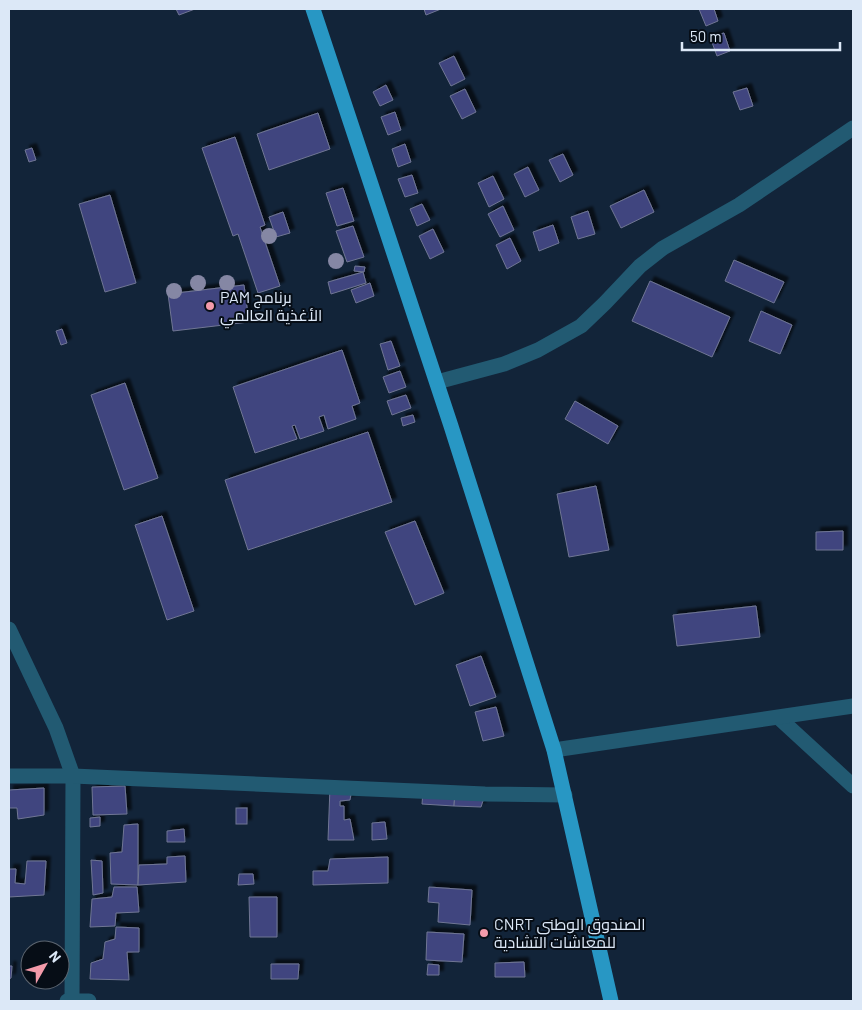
<svg xmlns="http://www.w3.org/2000/svg" width="862" height="1010" font-family="Barlow,Cairo,sans-serif">
	<style>
		.building { fill: #3f457f; stroke: #707694; filter: url(#shadow) }
		.lines { fill: none; stroke-linecap: round; stroke-linejoin: round }
		.minor { stroke: #225a72; stroke-width: 15 }
		.trunk { stroke: #2897c4; stroke-width: 15 }
		.tree { fill: #8587a4 }
		.poi-dot { fill: #f39aaa; stroke: #060d16; stroke-width: 2 }
		.labels { text-anchor: middle; stroke-width: 4; stroke-linejoin: round; paint-order: stroke }
		.poi-label { font-size: 16px; fill: #dce8f7; stroke: #060d16; text-anchor: start }
	</style>
	<defs>
		<filter id="shadow"><feDropShadow dx="4.5" dy="-4.5" stdDeviation="1" flood-color="#0009"/></filter>
	</defs>
	<rect width="100%" height="100%" fill="#122439"/>
	<g class="building">
		<polygon points="176,9 195,9 179,15"/>
		<polygon points="424,9 441,9 426,15"/>
		<polygon points="699,9 714,9 718,21 706,26"/>
		<polygon points="724,33 730,51 717,56 710,37"/>
		<polygon points="454,56 465,79 451,86 439,63"/>
		<polygon points="386,85 393,100 380,106 373,92"/>
		<polygon points="747,88 753,106 740,110 733,92"/>
		<polygon points="465,89 476,112 462,119 450,96"/>
		<polygon points="395,112 401,130 388,135 381,117"/>
		<polygon points="318,113 330,149 269,170 257,134"/>
		<polygon points="235,137 265,225 260,227 280,286 258,293 238,234 233,236 202,148"/>
		<polygon points="405,144 411,162 398,167 392,149"/>
		<polygon points="32,148 36,160 29,162 25,150"/>
		<polygon points="563,154 573,175 560,182 549,160"/>
		<polygon points="528,167 539,190 525,197 514,174"/>
		<polygon points="412,175 418,193 405,197 398,179"/>
		<polygon points="493,176 504,199 489,207 478,183"/>
		<polygon points="343,188 354,221 337,226 326,193"/>
		<polygon points="644,190 654,212 621,228 610,206"/>
		<polygon points="110,195 136,283 105,292 79,204"/>
		<polygon points="422,204 430,220 417,226 410,209"/>
		<polygon points="503,206 514,230 500,237 488,214"/>
		<polygon points="588,211 595,234 578,239 571,217"/>
		<polygon points="283,212 290,233 276,237 269,217"/>
		<polygon points="553,225 559,243 539,251 533,232"/>
		<polygon points="353,226 364,257 347,262 336,231"/>
		<polygon points="433,229 444,252 430,259 419,236"/>
		<polygon points="510,238 521,261 507,269 496,245"/>
		<polygon points="734,260 784,282 774,303 725,281"/>
		<polygon points="355,266 365,267 364,272 354,271"/>
		<polygon points="363,272 366,283 331,294 328,282"/>
		<polygon points="650,281 730,317 712,357 632,321"/>
		<polygon points="370,283 374,296 356,303 351,290"/>
		<polygon points="244,285 249,322 173,331 168,294"/>
		<polygon points="761,311 792,325 780,354 749,341"/>
		<polygon points="62,329 67,343 61,345 56,331"/>
		<polygon points="391,341 400,366 388,370 380,344"/>
		<polygon points="342,350 360,403 352,406 356,419 328,429 324,415 319,417 324,431 300,439 295,425 292,426 297,439 255,453 233,387"/>
		<polygon points="400,371 406,387 389,393 383,377"/>
		<polygon points="125,383 158,478 124,490 91,395"/>
		<polygon points="406,395 411,408 392,415 387,401"/>
		<polygon points="575,401 618,426 608,444 565,419"/>
		<polygon points="413,415 415,422 403,426 401,418"/>
		<polygon points="368,432 392,502 248,550 225,480"/>
		<polygon points="596,486 609,550 569,557 557,494"/>
		<polygon points="162,516 194,611 167,620 135,525"/>
		<polygon points="415,521 444,593 415,605 385,532"/>
		<polygon points="843,531 843,550 816,550 816,532"/>
		<polygon points="756,606 760,637 677,646 673,615"/>
		<polygon points="481,656 496,697 470,706 456,665"/>
		<polygon points="496,707 504,736 483,741 475,712"/>
		<polygon points="125,786 127,814 93,815 92,787"/>
		<polygon points="330,787 352,788 350,800 340,801 340,806 344,806 344,820 350,819 354,840 328,840"/>
		<polygon points="44,788 44,815 18,819 17,808 9,808 9,790"/>
		<polygon points="423,791 455,792 454,806 422,804"/>
		<polygon points="455,792 485,794 481,807 454,806"/>
		<rect x="236" y="808" width="11" height="16"/>
		<polygon points="100,817 100,826 90,827 90,818"/>
		<polygon points="385,822 387,839 372,840 372,823"/>
		<polygon points="138,824 138,885 111,884 110,853 122,852 124,825"/>
		<polygon points="184,829 185,842 167,842 167,831"/>
		<polygon points="185,856 186,882 138,885 139,865 167,864 167,857"/>
		<polygon points="388,857 388,883 313,885 313,871 328,871 330,859"/>
		<polygon points="91,860 102,861 103,893 93,895"/>
		<polygon points="27,861 46,861 44,895 9,897 9,869 16,869 15,883 25,884"/>
		<polygon points="239,874 253,874 254,884 238,885"/>
		<polygon points="114,887 137,887 139,912 116,913 115,926 90,927 92,899 112,897"/>
		<polygon points="429,887 472,890 470,925 438,922 439,903 428,902"/>
		<polygon points="249,897 277,897 277,937 250,937"/>
		<polygon points="116,927 139,928 139,952 127,952 129,980 90,979 91,963 103,959 105,942 115,939"/>
		<polygon points="427,932 464,934 462,962 426,960"/>
		<polygon points="524,962 525,977 495,977 495,963"/>
		<polygon points="271,964 299,964 298,979 271,979"/>
		<polygon points="428,964 439,965 439,975 427,975"/>
		<polygon points="9,966 12,966 11,978 9,979"/>
	</g>
	<g class="lines">
		<g class="minor">
			<polyline points="437,382 504,364 538,350 581,326 605,303 640,266 663,248 739,205 853,128"/>
			<polyline points="9,629 56,728 73,776 72,1001"/>
			<polyline points="779,718 853,786"/>
			<polyline points="554,750 853,706"/>
			<polyline points="9,776 73,776 485,794 565,795"/>
			<polyline points="67,1001 89,1001"/>
		</g>
		<polyline class="trunk" points="313,9 451,426 554,750 611,1001"/>
	</g>
	<g class="tree">
		<circle cx="269" cy="236" r="8"/>
		<circle cx="336" cy="261" r="8"/>
		<circle cx="198" cy="283" r="8"/>
		<circle cx="227" cy="283" r="8"/>
		<circle cx="174" cy="291" r="8"/>
	</g>
	<g class="poi-dot">
		<circle cx="210" cy="306" r="5"/>
		<circle cx="484" cy="933" r="5"/>
	</g>
	<g class="labels">
		<g class="poi-label">
			<text x="220" y="303">PAM برنامج<tspan x="220" dy="18">الأغذية العالمي</tspan></text>
			<text x="494" y="930">CNRT الصندوق الوطني<tspan x="494" dy="18">للمعاشات التشادية</tspan></text>
		</g>
	</g>
	<rect width="862" height="1010" fill="none" stroke="#dce8f7" stroke-width="20"/>
	<g transform="translate(45 965) rotate(51)"><circle r="24" fill="#060d16" stroke="#5c6570"/>
	<path d="M0-4L9 19L0 12L-9 19Z" fill="#f39aaa"/>
	<text y="-8" font-size="14" font-weight="bold" text-anchor="middle" fill="#dce8f7">N</text>
	</g>
	<path d="M682 42v8h158v-8" fill="none" stroke="#dce8f7" stroke-width="2.5"/>
	<text x="690" y="42" font-size="15" fill="#dce8f7" stroke="#060d16" stroke-width="4" paint-order="stroke">50 m</text>
</svg>
